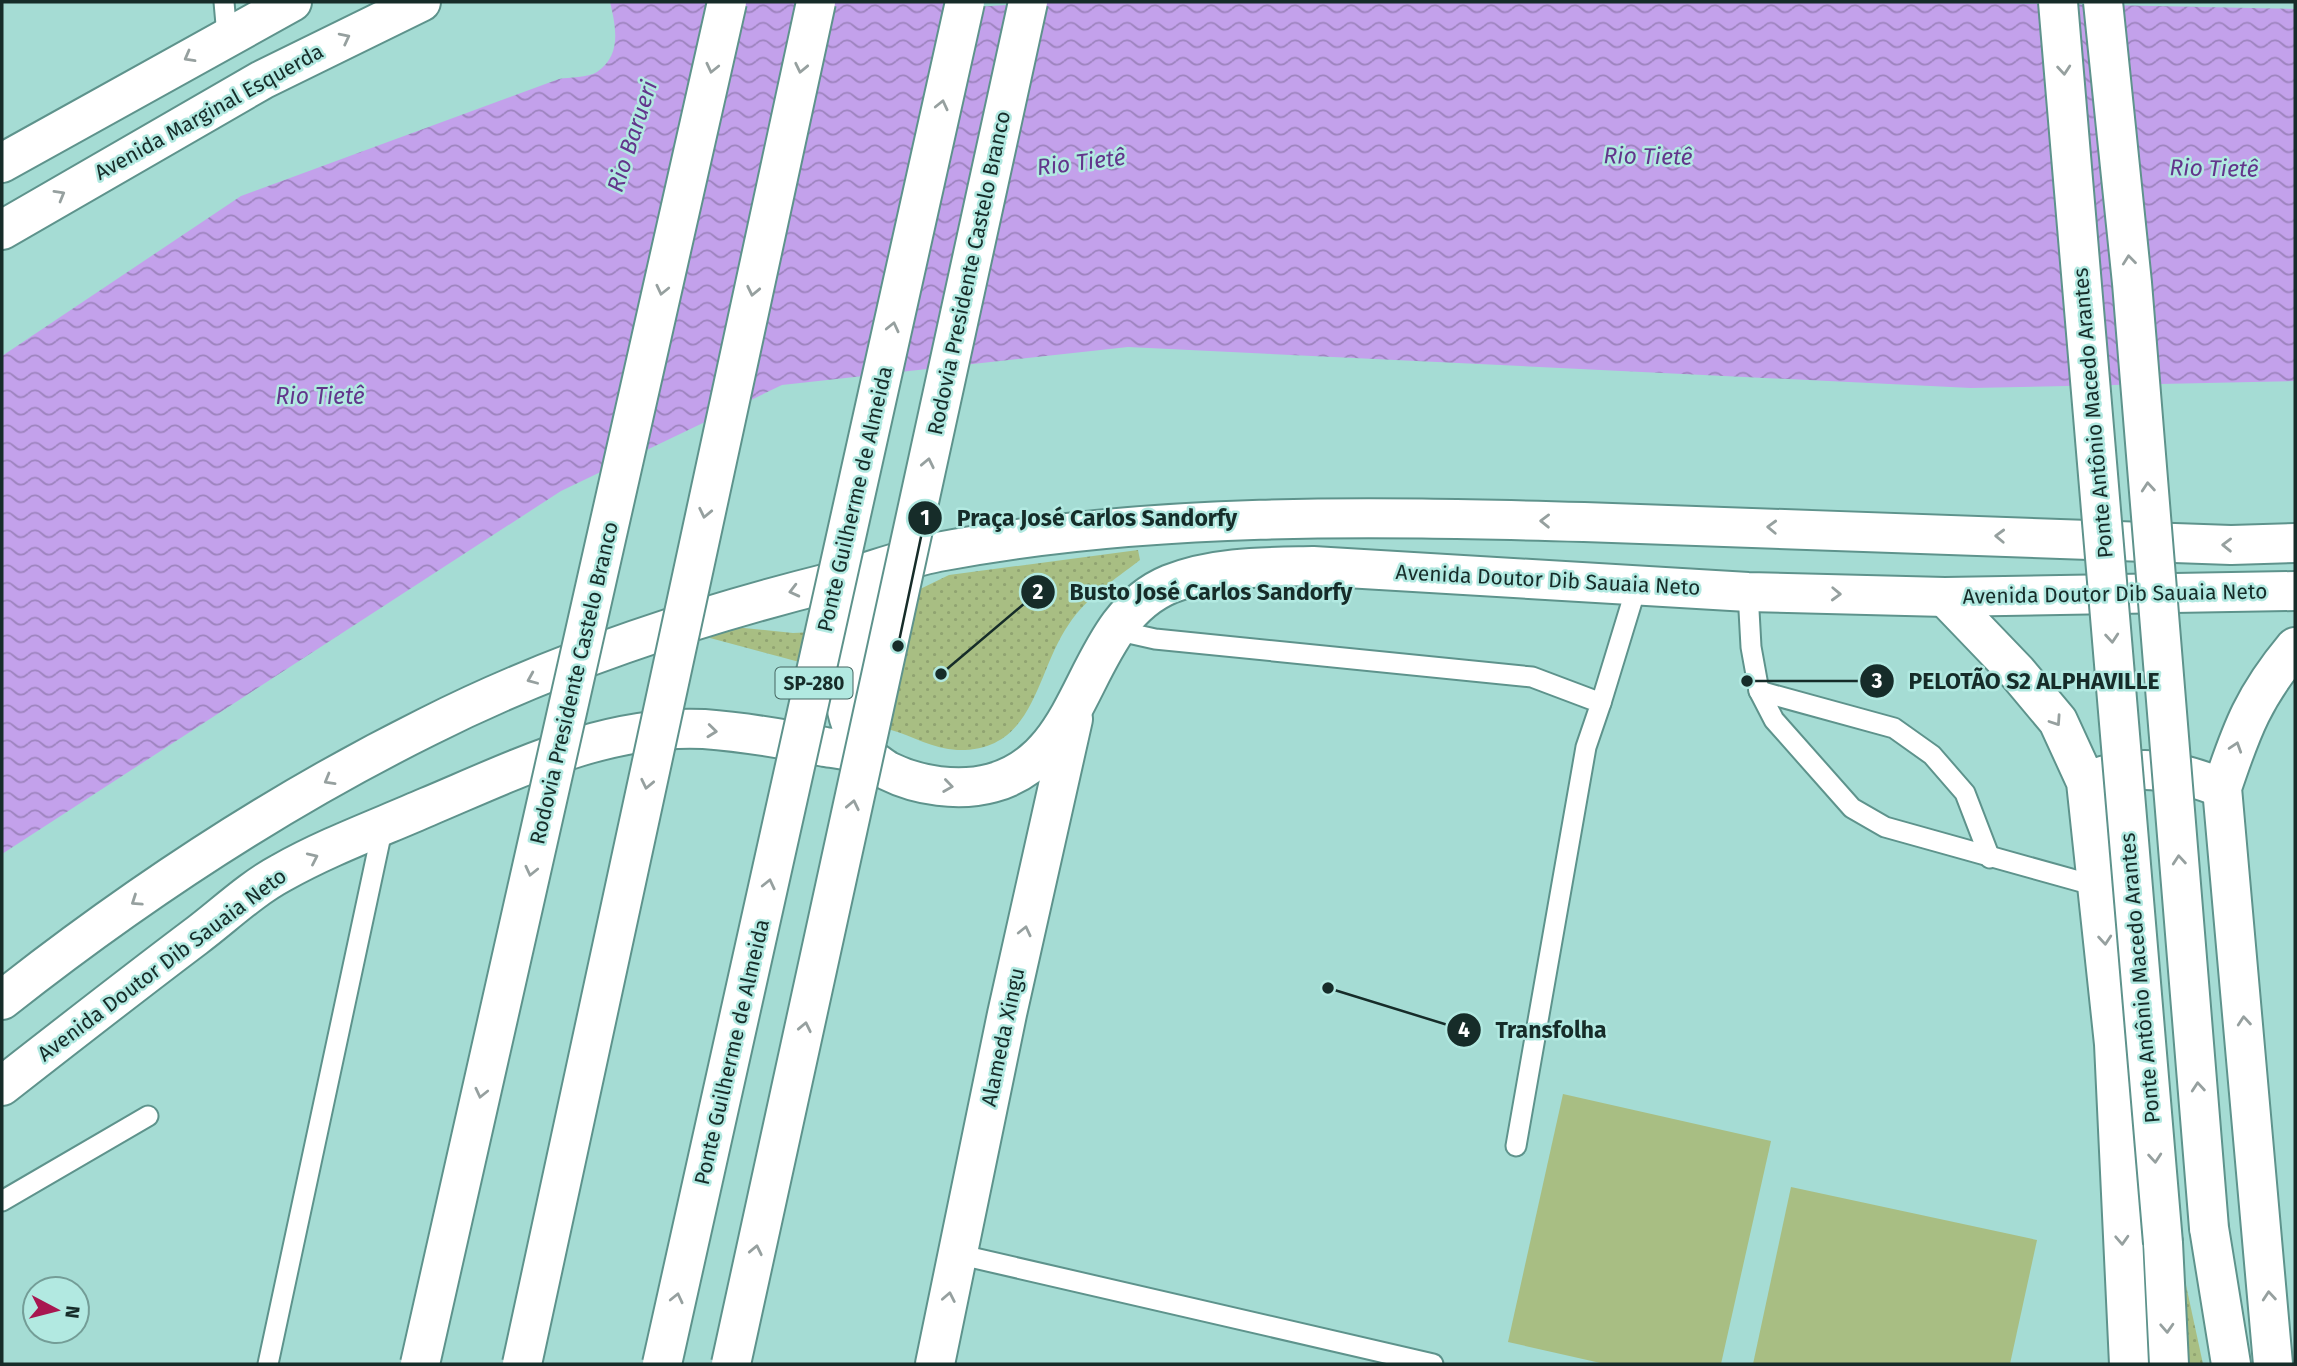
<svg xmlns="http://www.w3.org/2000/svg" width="2297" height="1366" font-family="'Fira Sans',sans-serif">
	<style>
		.park { fill: url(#park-dots) }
		.garden { fill: #a8be83 }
		.water { fill: url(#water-waves) }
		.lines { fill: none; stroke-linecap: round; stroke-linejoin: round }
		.lane-casing { stroke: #5e938c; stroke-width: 23 }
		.secondary-casing { stroke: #5e938c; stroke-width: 42 }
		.lane { stroke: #fff; stroke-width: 19 }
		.secondary { stroke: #fff; stroke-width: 38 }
		.secondary-bridge-casing { stroke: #5e938c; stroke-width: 42; stroke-linecap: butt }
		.highway-bridge-casing { stroke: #5e938c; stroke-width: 42; stroke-linecap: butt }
		.secondary-bridge { stroke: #fff; stroke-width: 38 }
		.highway-bridge { stroke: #fff; stroke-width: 38 }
		.oneway { stroke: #96a09f }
		.labels { text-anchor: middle; stroke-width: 5; stroke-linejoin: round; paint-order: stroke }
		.shield { fill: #b2e9e1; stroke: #456560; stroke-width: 2 }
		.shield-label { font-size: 19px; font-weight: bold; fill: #162c29 }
		.street-label { font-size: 21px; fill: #162c29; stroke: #b2e9e1 }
		.water-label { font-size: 23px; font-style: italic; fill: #62358b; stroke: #b2e9e1 }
		.leader { fill: none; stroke: #162c29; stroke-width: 2.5 }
		.callout-dot { fill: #162c29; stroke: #b2e9e1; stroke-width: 2.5 }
		.mark-label { font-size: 21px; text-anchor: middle; font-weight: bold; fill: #fff }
		.callout-label { font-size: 23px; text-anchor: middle; font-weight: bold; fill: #162c29; stroke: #b2e9e1; stroke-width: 5; stroke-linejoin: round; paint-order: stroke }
	</style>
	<defs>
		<pattern id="park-dots" width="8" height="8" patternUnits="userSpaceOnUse" patternTransform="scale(1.75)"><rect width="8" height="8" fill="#a8be83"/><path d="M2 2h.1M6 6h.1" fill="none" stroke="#90a371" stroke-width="1.8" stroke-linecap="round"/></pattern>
		<pattern id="water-waves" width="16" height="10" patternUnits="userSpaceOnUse" patternTransform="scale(1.75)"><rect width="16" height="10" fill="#c3a1eb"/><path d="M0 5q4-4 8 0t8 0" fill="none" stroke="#9d83be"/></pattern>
	</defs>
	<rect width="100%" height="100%" fill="#a5dcd4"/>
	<g class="park">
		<path d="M1138,550L1140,560C1114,580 1087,597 1069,624C1035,672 1036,752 957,750C933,749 913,736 891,730C878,726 863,725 849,722L863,679L710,638L714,625L793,633L878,629L916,591L949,575Z"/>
		<polygon points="2181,1262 2203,1364 2186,1364"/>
	</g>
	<g class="garden">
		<polygon points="1563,1094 1771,1141 1721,1364 1605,1364 1508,1342"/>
		<polygon points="1791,1187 2037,1240 2010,1364 1753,1364"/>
	</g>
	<path class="water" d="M610,2H935L975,7L1054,2H1954L2295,9V381L1971,388L1128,347L782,385L561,491L2,854V356L241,196L559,79C569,77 588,78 597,72C622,55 616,27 610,2Z"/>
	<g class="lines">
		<g class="lane-casing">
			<g id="lane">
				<polyline points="224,2 227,36"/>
				<polyline points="1748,592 1751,647 1759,691 1774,720 1852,808 1885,827 2100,887"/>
				<polyline points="1115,630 1155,639 1532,677 1601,703 1586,747 1516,1146"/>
				<polyline points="1759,691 1894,728 1932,755 1965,793 1990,858"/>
				<polyline points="1601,703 1637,585"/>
				<polyline points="2,1201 148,1116"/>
				<polyline points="957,1254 1433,1364"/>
				<polyline points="268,1364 383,826"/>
			</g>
		</g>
		<g class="secondary-casing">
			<g id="secondary">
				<polyline points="2,163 292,2"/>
				<polyline points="2,230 262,80 421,2"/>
				<polyline points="1945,597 2017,672 2058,721 2086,782 2114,1044 2129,1364"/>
				<path d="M863,754C857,739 847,719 846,703C842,656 864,609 884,569"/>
				<path d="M2093,779C2140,763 2177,770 2222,788"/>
				<path d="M2,1000C134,896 276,802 427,727C557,661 696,616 836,581C870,572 903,559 938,552C1150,512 1369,516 1584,522C1799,528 2015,537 2231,545L2295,543"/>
				<path d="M2,1086C66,1036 130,986 195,937C223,916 251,889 281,873C327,847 379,828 427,807C515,770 606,724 704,729C744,732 785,739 825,747C837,749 851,750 862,754C871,758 879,766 888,771C918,786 959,792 992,783C1090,757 1080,621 1170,584C1215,566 1266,567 1313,566L1748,592L1945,597L2295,591"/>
				<polyline points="2209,1228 2231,1364"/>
				<polyline points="2163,1243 2169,1364"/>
				<polyline points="935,1364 1007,1014 1073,719"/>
				<path d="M2273,1364L2222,788C2242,728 2254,696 2295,647"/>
			</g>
		</g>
		<use href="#lane" class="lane"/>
		<use href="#secondary" class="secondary"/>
		<g class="secondary-bridge-casing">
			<g id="secondary-bridge">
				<polyline points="2058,2 2163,1243"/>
				<polyline points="2103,2 2132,283 2209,1228"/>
			</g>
		</g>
		<g class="highway-bridge-casing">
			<g id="highway-bridge">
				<polyline points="420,1364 727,2"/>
				<polyline points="522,1364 816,2"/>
				<polyline points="662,1364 965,2"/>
				<polyline points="731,1364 1028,2"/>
			</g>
		</g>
		<use href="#secondary-bridge" class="secondary-bridge"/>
		<use href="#highway-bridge" class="highway-bridge"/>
	</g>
	<defs><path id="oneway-chevron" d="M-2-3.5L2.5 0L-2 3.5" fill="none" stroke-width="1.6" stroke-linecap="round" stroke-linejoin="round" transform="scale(1.75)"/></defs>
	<g class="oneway">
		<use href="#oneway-chevron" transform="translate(345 38) rotate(-27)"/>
		<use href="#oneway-chevron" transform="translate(189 57) rotate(151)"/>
		<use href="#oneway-chevron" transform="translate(712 68) rotate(103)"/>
		<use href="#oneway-chevron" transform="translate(801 68) rotate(102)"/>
		<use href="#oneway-chevron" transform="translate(2064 70) rotate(85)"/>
		<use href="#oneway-chevron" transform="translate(942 105) rotate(-77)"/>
		<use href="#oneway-chevron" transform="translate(60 195) rotate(-30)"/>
		<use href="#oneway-chevron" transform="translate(2129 260) rotate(-96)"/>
		<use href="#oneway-chevron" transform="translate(662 290) rotate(103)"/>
		<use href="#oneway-chevron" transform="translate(753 291) rotate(102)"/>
		<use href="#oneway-chevron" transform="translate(893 327) rotate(-77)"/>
		<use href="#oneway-chevron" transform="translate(928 463) rotate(-78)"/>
		<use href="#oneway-chevron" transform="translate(2148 487) rotate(-95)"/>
		<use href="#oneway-chevron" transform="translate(705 513) rotate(102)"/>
		<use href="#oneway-chevron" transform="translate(1545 521) rotate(-179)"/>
		<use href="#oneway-chevron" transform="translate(1772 527) rotate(-178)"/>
		<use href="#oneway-chevron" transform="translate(2000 536) rotate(-178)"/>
		<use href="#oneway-chevron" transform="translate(2227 545) rotate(-179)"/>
		<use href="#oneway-chevron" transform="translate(794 591) rotate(166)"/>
		<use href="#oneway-chevron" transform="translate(1836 594) rotate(2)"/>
		<use href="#oneway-chevron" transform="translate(2112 638) rotate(85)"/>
		<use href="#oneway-chevron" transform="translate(532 679) rotate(157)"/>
		<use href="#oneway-chevron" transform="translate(2056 721) rotate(56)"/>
		<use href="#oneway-chevron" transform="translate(712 731) rotate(6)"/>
		<use href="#oneway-chevron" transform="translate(2236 747) rotate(-72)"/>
		<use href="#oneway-chevron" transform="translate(329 780) rotate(150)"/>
		<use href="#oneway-chevron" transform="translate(647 784) rotate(102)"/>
		<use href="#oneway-chevron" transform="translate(948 786) rotate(8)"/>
		<use href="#oneway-chevron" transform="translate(853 805) rotate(-78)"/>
		<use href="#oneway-chevron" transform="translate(313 858) rotate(-25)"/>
		<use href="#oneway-chevron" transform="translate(2179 860) rotate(-95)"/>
		<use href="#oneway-chevron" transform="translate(531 871) rotate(103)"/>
		<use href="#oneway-chevron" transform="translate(769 884) rotate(-77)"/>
		<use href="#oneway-chevron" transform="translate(136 901) rotate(146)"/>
		<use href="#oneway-chevron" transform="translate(1025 931) rotate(-77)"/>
		<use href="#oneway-chevron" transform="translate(2105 940) rotate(85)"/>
		<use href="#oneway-chevron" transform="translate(2244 1021) rotate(-95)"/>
		<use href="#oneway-chevron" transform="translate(805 1027) rotate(-78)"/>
		<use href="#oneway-chevron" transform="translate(2198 1087) rotate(-95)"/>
		<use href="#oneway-chevron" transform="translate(481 1093) rotate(103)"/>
		<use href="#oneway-chevron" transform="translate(2155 1158) rotate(85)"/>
		<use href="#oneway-chevron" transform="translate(2122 1240) rotate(87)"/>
		<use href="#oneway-chevron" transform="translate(756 1250) rotate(-78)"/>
		<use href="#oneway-chevron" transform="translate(2269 1296) rotate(-95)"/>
		<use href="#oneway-chevron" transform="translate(949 1297) rotate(-79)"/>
		<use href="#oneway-chevron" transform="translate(677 1298) rotate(-77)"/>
		<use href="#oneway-chevron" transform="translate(2167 1328) rotate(87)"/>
	</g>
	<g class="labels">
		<rect class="shield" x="775.5" y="667.5" width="77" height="31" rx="5"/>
		<g class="shield-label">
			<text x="814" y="690">SP-280</text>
		</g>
		<g class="street-label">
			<text transform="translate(209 112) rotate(-29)" y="7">Avenida Marginal Esquerda</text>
			<text transform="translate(969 273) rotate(-78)" y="7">Rodovia Presidente Castelo Branco</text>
			<text transform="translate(2093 413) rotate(-95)" y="7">Ponte Antônio Macedo Arantes</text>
			<text transform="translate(855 499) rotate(-77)" y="7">Ponte Guilherme de Almeida</text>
			<text transform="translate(1548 580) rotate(3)" y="7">Avenida Doutor Dib Sauaia Neto</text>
			<text transform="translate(2115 594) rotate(-1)" y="7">Avenida Doutor Dib Sauaia Neto</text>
			<text transform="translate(574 683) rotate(-77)" y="7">Rodovia Presidente Castelo Branco</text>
			<text transform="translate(162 965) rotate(-37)" y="7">Avenida Doutor Dib Sauaia Neto</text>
			<text transform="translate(2140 978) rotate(-95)" y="7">Ponte Antônio Macedo Arantes</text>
			<text transform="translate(1003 1037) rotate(-78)" y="7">Alameda Xingu</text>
			<text transform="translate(732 1052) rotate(-77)" y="7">Ponte Guilherme de Almeida</text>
		</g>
		<g class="water-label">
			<text transform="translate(632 136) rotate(-72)" y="8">Rio Barueri</text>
			<text transform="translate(1648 156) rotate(1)" y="8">Rio Tietê</text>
			<text transform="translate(1081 162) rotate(-7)" y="8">Rio Tietê</text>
			<text transform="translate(2214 168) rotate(1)" y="8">Rio Tietê</text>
			<text x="320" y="404">Rio Tietê</text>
		</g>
	</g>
	<path class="leader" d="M898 646L925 518M941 674L1038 592M1747 681L1877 681M1328 988L1464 1030"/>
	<g class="callout-dot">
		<circle cx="898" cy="646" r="7"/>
		<circle cx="941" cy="674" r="7"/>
		<circle cx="1747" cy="681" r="7"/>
		<circle cx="1328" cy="988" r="7"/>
		<circle cx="925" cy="518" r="18"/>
		<circle cx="1038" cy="592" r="18"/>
		<circle cx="1877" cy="681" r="18"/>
		<circle cx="1464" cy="1030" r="18"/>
	</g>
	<g class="mark-label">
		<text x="925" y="525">1</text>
		<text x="1038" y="599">2</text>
		<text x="1877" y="688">3</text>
		<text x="1464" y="1037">4</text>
	</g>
	<g class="callout-label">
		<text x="1097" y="526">Praça José Carlos Sandorfy</text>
		<text x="1211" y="600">Busto José Carlos Sandorfy</text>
		<text x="2034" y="689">PELOTÃO S2 ALPHAVILLE</text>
		<text x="1551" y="1038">Transfolha</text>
	</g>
	<rect width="2297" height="1366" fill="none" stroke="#162c29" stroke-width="7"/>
	<g transform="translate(56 1310) rotate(97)"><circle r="33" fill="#b2e9e1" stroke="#749d97" stroke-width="2"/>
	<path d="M0-5L12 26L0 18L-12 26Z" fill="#a81650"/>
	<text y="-10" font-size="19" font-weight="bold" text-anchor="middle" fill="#162c29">N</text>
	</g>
</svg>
